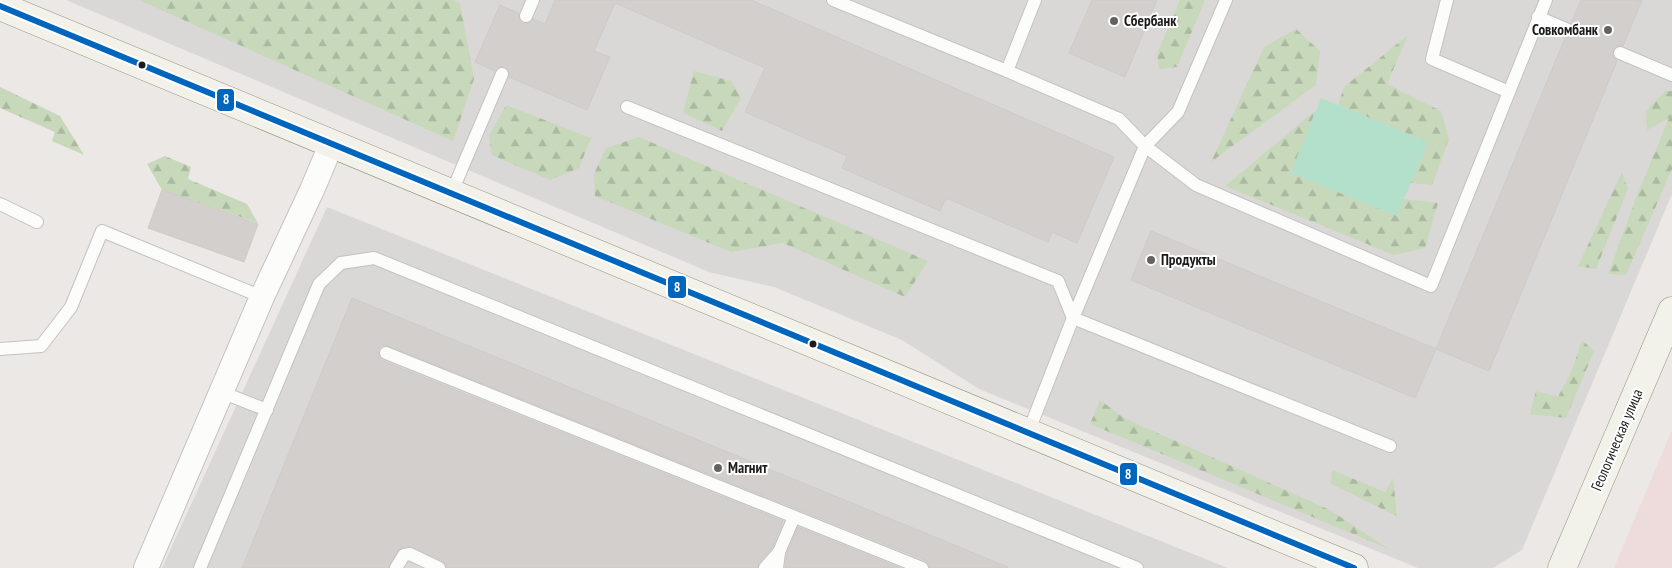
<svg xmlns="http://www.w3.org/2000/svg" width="1672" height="568" font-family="'PT Sans Narrow',sans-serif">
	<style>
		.residential { fill: #dad8d6 }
		.commercial { fill: #eddcdb }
		.forest { fill: url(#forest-firs) }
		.pitch { fill: #b2e0ca }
		.building { fill: #d2cfcc; stroke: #cecac7 }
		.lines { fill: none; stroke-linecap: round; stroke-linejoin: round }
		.lane-casing { stroke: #c3c2c1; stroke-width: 14 }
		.street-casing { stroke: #c3c2c1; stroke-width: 26 }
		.secondary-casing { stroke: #93937e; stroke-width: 29 }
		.lane { stroke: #fcfcfb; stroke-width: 12 }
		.street { stroke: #fcfcfb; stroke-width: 24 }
		.secondary { stroke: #f2f1ea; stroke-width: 28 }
		.bus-1-casing { stroke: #fff; stroke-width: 10 }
		.bus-1 { stroke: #0065bd; stroke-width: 6 }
		.poi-dot { fill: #646362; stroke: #fff; stroke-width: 2 }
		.bus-dot { fill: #1c1c1c; stroke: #fff; stroke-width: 2 }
		.labels { text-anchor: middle; stroke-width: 4; stroke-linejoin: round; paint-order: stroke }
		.poi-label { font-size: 15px; font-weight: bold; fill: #1c1c1c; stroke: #fff; text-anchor: start }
		.street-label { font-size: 15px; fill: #1c1c1c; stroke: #fff }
		.line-badge { stroke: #fff; stroke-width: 2 }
		.badge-label { font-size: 14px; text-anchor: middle; font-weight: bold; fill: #fff }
	</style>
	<defs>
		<pattern id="forest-firs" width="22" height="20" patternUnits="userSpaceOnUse" patternTransform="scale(1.25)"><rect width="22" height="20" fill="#c7d8bb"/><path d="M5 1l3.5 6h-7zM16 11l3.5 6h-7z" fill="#aab9a0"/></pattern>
	</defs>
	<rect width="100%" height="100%" fill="#ebe8e5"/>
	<g class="residential">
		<polygon points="66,0 1672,0 1672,194 1522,550 1493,568 1418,568 979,389 902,340 774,287 709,272"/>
		<polygon points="327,207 1228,568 162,568"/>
	</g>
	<polygon class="commercial" points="1672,430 1672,568 1614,568"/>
	<g class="forest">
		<polygon points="139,0 453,0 460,3 474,79 453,141"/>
		<polygon points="1180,0 1205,0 1177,67 1159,69 1157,54"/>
		<polygon points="1296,29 1320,51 1316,85 1211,162 1264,47"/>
		<polygon points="1408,35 1387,84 1441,111 1449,139 1432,185 1411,183 1428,142 1338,105 1344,87"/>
		<polygon points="694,71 731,81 741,98 722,131 683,113"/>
		<polygon points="0,87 60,116 84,155 52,141 55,132 0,108"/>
		<polygon points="1665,91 1672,91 1672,169 1626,275 1608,274 1636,198 1669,118 1647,130 1646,111"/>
		<polygon points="506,105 591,138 579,168 550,180 492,155 489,136"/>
		<polygon points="1316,110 1291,173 1397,216 1404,199 1438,203 1425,248 1394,255 1225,186"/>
		<polygon points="639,137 928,261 905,297 783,243 731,252 595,196 594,174 606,148"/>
		<polygon points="165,156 191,167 188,179 247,204 258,223 162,190 147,164"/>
		<polygon points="1622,172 1628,189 1596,269 1578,266"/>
		<polygon points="1582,340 1594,351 1566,418 1530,414 1536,391 1558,397 1572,370"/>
		<polygon points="1100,400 1124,418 1330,510 1389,549 1090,424"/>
		<polygon points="1332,470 1385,492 1393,478 1397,516 1331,484"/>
	</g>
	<polygon class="pitch" points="1321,98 1428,142 1397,216 1291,173"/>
	<g class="building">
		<polygon points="555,0 751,0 1114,157 1077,243 1052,232 1048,242 946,198 940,211 842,168 847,156 745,112 765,68 615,3 594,51 610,57 587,110 509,77 509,70 505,66 498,67 495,71 475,62 500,5 518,13 519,20 523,24 530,23 533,19 545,24"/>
		<polygon points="1092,0 1157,0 1125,77 1069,53"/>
		<polygon points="1581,0 1642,0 1623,46 1616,46 1612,50 1613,57 1617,61 1489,371 1436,349 1415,398 1131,280 1151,231 1436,349 1565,38 1572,37 1576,33 1575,26 1571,23"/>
		<polygon points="162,190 258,224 244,262 148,228"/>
		<polygon points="352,298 1008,567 1008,568 930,568 929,563 925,560 385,345 381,346 378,350 379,358 383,361 783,521 772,548 759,563 757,568 447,568 443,561 409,546 399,549 388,568 242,568"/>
		<polygon points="798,527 900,568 785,568 787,554"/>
	</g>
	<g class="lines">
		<g class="lane-casing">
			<g id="lane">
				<polyline points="833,0 1007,71 1119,119 1145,146 1196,185 1431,286 1546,0"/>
				<polyline points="1447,0 1432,59 1509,92"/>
				<polyline points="526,16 533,0"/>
				<polyline points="1538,17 1568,30"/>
				<polyline points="1620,53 1672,75"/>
				<polyline points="1007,71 1035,0"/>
				<polyline points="627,107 1058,281 1073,318 1390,446"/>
				<polyline points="451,194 502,74"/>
				<polyline points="0,204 37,222"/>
				<polyline points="0,349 41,346 71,307 102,231 262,297"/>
				<polyline points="386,353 922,568"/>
				<polyline points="221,392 267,410"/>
				<polyline points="1028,433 1073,318 1145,146 1178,112 1226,0"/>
				<polyline points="200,568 319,284 341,263 374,258 1137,568"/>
				<polyline points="396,568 404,555 410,554 439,568"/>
				<polyline points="765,568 779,552"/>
				<polyline points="777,568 779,552 794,517"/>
			</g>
		</g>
		<g class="street-casing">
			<polyline id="street" points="146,568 262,297 312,190 331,145"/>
		</g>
		<g class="secondary-casing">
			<g id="secondary">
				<polyline points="0,6 1354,568"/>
				<polyline points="1562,568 1672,311"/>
			</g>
		</g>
		<use href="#lane" class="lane"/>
		<use href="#street" class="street"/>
		<use href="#secondary" class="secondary"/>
		<g class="bus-1-casing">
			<polyline id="bus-1" points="0,6 1354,568"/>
		</g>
		<use href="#bus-1" class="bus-1"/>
	</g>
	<g class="poi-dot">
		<circle cx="1114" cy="21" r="5"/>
		<circle cx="1608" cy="30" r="5"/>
		<circle cx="1151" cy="260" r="5"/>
		<circle cx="718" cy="468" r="5"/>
	</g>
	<g class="bus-dot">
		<circle cx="142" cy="65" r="4.5"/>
		<circle cx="813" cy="344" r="4.5"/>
	</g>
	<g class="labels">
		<g class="poi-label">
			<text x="1124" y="26">Сбербанк</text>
			<text x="1598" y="35" text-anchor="end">Совкомбанк</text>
			<text x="1161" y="265">Продукты</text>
			<text x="728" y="473">Магнит</text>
		</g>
		<g class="street-label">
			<text transform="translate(1617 440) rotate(-67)" y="5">Геологическая улица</text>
		</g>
	</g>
	<g class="line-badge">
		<rect x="216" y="88" width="19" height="24" rx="5" fill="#0065bd"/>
		<rect x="667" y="275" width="20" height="24" rx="5" fill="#0065bd"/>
		<rect x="1119" y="462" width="19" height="24" rx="5" fill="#0065bd"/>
	</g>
	<g class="badge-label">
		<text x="226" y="104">8</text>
		<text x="677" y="292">8</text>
		<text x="1128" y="479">8</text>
	</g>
</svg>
